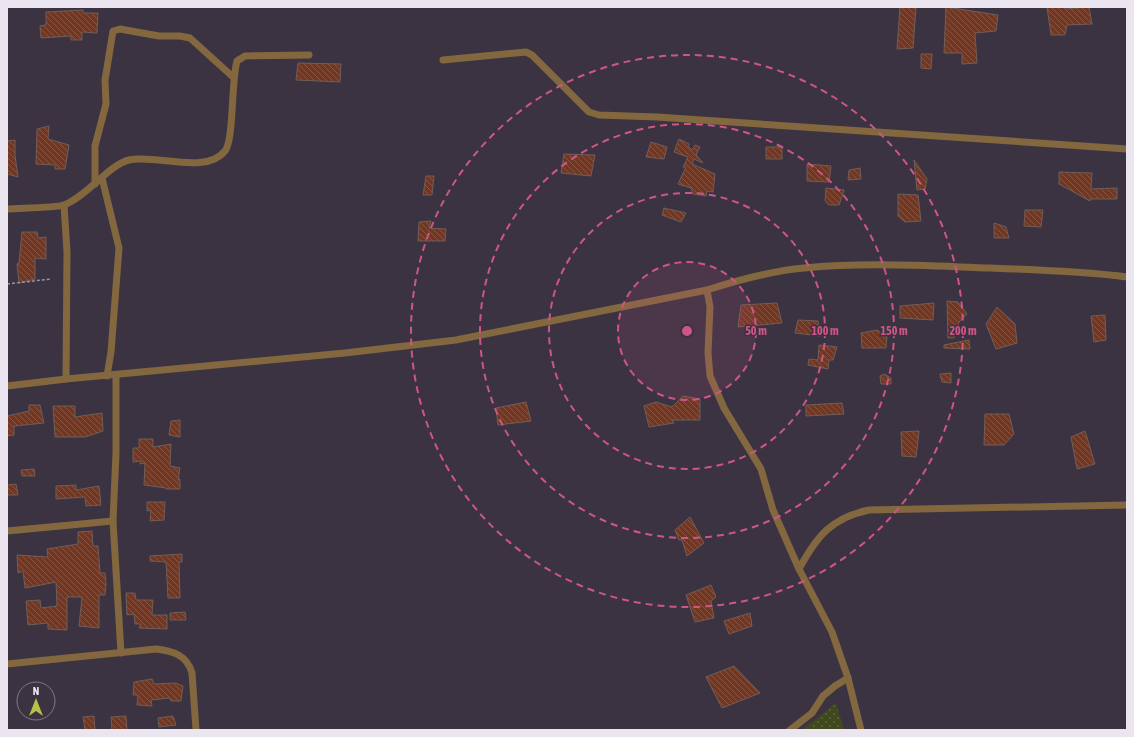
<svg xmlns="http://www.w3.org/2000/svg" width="1134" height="737" font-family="'Asap Condensed',sans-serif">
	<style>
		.grass { fill: url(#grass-dots) }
		.building { fill: url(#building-back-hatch); stroke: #715e58 }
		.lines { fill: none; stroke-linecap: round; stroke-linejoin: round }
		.path { stroke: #9b95a0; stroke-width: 1.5; stroke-dasharray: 3 2; stroke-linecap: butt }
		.minor { stroke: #83673f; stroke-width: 7 }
		.ring { fill: none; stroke: #ce5687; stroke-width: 2; stroke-dasharray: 7 5 }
		.centre { fill: #ce5687; stroke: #3b3341; stroke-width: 2 }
		.ring-label { font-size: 12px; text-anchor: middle; font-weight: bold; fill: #ce5687; stroke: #3b3341; stroke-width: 3; stroke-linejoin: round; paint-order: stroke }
	</style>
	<defs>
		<pattern id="grass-dots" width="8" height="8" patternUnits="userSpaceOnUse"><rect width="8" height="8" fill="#40491d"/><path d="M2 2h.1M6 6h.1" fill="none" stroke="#5c633e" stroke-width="1.8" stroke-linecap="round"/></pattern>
		<pattern id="building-back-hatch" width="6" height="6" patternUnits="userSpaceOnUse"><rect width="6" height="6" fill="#713723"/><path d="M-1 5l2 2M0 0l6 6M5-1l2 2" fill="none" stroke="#855443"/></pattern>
	</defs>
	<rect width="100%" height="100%" fill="#3b3341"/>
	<polygon class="grass" points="836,703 844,730 802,730"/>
	<g class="building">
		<polygon points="900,7 916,7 913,48 897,49"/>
		<polygon points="946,7 998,15 996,31 975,33 977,63 962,64 962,53 944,53"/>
		<polygon points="1047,7 1064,7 1065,9 1089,7 1092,24 1067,25 1065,35 1051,35"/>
		<polygon points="83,10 83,13 98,13 97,33 82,32 82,40 71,40 71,36 41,38 40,26 46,25 46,12"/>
		<polygon points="921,54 932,54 931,69 921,68"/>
		<polygon points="298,63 341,64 340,82 296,80"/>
		<polygon points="49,126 48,139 69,145 65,169 55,169 55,165 36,164 37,129"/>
		<polygon points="679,139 689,144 688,146 692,150 695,145 700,147 696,155 703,163 694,159 692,164 715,174 713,192 707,191 706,196 693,194 691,188 678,184 686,167 683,167 688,157 674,152"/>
		<polygon points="15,140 15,155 18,177 7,174 7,141"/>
		<polygon points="651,142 667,147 664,159 646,157"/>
		<rect x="766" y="147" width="16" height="12"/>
		<polygon points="564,154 595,155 591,176 561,173"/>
		<polygon points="914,160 927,179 925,189 917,190"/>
		<polygon points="807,164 831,166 829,182 807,181"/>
		<polygon points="860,168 861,179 848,180 849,170"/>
		<polygon points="1059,172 1092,173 1091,189 1117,188 1117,199 1090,199 1090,201 1059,184"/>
		<polygon points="426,176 434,176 432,195 423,195"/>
		<polygon points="826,188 844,190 839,205 829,205 825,201"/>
		<polygon points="898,194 918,195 921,221 905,222 898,216"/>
		<polygon points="664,208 686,213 681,222 662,215"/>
		<polygon points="1025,210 1043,210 1041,227 1024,226"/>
		<polygon points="431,221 429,228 446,229 445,241 418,241 419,222"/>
		<polygon points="994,223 1006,227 1009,238 994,238"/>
		<polygon points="22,232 37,232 38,238 46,237 46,259 35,258 35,279 19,283 17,264 19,263"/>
		<polygon points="947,301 958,302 967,314 959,322 954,338 948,338"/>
		<polygon points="777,303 782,323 738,327 741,305"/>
		<polygon points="934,303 933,320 900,318 900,306"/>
		<polygon points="997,307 1015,324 1017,343 996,349 986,324"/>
		<polygon points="1105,315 1106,340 1094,342 1091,316"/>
		<polygon points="798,320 818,321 820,336 795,333"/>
		<polygon points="877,330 887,337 886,348 862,348 861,333"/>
		<polygon points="969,340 970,349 944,348 944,345"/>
		<polygon points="819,345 837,347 833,360 829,360 828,369 808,365 809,359 818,360"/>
		<polygon points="951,373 951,383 942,382 940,374"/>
		<polygon points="884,374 891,378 891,384 881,384 880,376"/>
		<polygon points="683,396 700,399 700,420 672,420 674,423 649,427 644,406 656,402 672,407"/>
		<polygon points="526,402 531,421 498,425 496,408"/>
		<polygon points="842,403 844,414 806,416 806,405"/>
		<polygon points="29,405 40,405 44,423 14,426 14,435 7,436 7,416 29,411"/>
		<polygon points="53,406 75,406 75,417 102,413 103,431 85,437 55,437"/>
		<polygon points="985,414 1009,414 1014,434 1004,445 984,445"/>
		<polygon points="180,420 180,437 169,435 171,421"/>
		<polygon points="919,431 916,457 902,456 901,432"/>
		<polygon points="1085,431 1095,464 1077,469 1071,437"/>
		<polygon points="139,439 153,439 153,447 171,444 170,466 180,468 178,480 180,479 180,489 166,489 166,488 144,485 145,463 140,464 141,461 133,462 133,448 139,448"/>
		<polygon points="34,469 35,476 22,476 21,470"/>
		<polygon points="16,484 18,495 7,495 7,485"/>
		<polygon points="76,485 76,490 99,486 101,505 86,506 85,497 56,499 56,486"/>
		<polygon points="147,502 165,502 164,520 150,521 151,510 147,511"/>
		<polygon points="690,517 704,543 687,556 682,540 679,540 675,530"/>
		<polygon points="92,531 93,546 98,546 100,573 105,573 106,584 105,595 99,595 99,628 79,626 82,597 67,597 67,630 48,629 48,623 28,625 26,601 40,600 41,608 57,606 56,582 25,588 23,571 18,573 17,555 48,557 47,549 78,544 78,532"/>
		<polygon points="182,554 182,562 179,562 180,598 168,598 166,562 150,561 150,556"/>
		<polygon points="711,585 716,597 711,601 714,618 695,622 686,595"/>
		<polygon points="126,593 135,593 136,600 153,600 152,615 167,615 167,629 139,628 141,624 135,624 134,614 127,615"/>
		<polygon points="185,612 186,620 170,620 170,613"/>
		<polygon points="750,613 752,626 729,634 724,621"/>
		<polygon points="734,666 760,693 722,708 706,677"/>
		<polygon points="152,679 154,684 176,683 183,686 181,701 171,701 170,698 151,700 152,706 137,705 138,695 133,695 134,682"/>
		<polygon points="94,716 95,730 85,730 83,717"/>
		<polygon points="126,716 127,730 112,730 111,717"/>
		<polygon points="173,716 176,725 159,727 158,718"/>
	</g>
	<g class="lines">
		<polyline class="path" points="7,284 51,279"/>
		<g class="minor">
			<polyline points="443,60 526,52 532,55 589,112 599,115 657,117 1127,149"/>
			<polyline points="102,178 119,248 111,352 107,376"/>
			<polyline points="95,184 95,146 106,104 105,80 113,31 120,29 159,36 180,36 190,38 233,77"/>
			<polyline points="64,205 67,252 66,379"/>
			<path d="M7,209C20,208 54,208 64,205C86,197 110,164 129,160C156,154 206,175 225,151C234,140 231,82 237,61L245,56L309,55"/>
			<polyline points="707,290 710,307 708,353 710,376 724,408 761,469 773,510 799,569 832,632 848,678 861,730"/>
			<polyline points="116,375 116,453 113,521 121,653"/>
			<path d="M7,386L66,379L345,353L456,340L707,290C738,280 771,271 804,268C866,262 929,266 991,268C1037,270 1082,271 1127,277"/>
			<polyline points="7,531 113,521"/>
			<path d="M799,569C817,536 831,518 869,510L1127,505"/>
			<path d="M7,664L156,649C173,651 187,655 192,673L196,730"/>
			<polyline points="790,730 812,713 823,696 835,686 848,678"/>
		</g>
	</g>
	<circle cx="687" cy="331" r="69" fill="#ce5687" fill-opacity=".12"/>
	<g class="ring">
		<circle cx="687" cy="331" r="69"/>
		<circle cx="687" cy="331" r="138"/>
		<circle cx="687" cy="331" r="207"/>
		<circle cx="687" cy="331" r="276"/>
	</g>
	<circle cx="687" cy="331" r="6" class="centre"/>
	<g class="ring-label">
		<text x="756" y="335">50 m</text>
		<text x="825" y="335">100 m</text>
		<text x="894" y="335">150 m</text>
		<text x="963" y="335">200 m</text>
	</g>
	<rect width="1134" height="737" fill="none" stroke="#eae5ee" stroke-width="16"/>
	<g transform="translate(36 701)"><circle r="19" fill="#3b3341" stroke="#817a86"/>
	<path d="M0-3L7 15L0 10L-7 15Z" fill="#b7c148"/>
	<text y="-6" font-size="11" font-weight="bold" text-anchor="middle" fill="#eae5ee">N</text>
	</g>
</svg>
